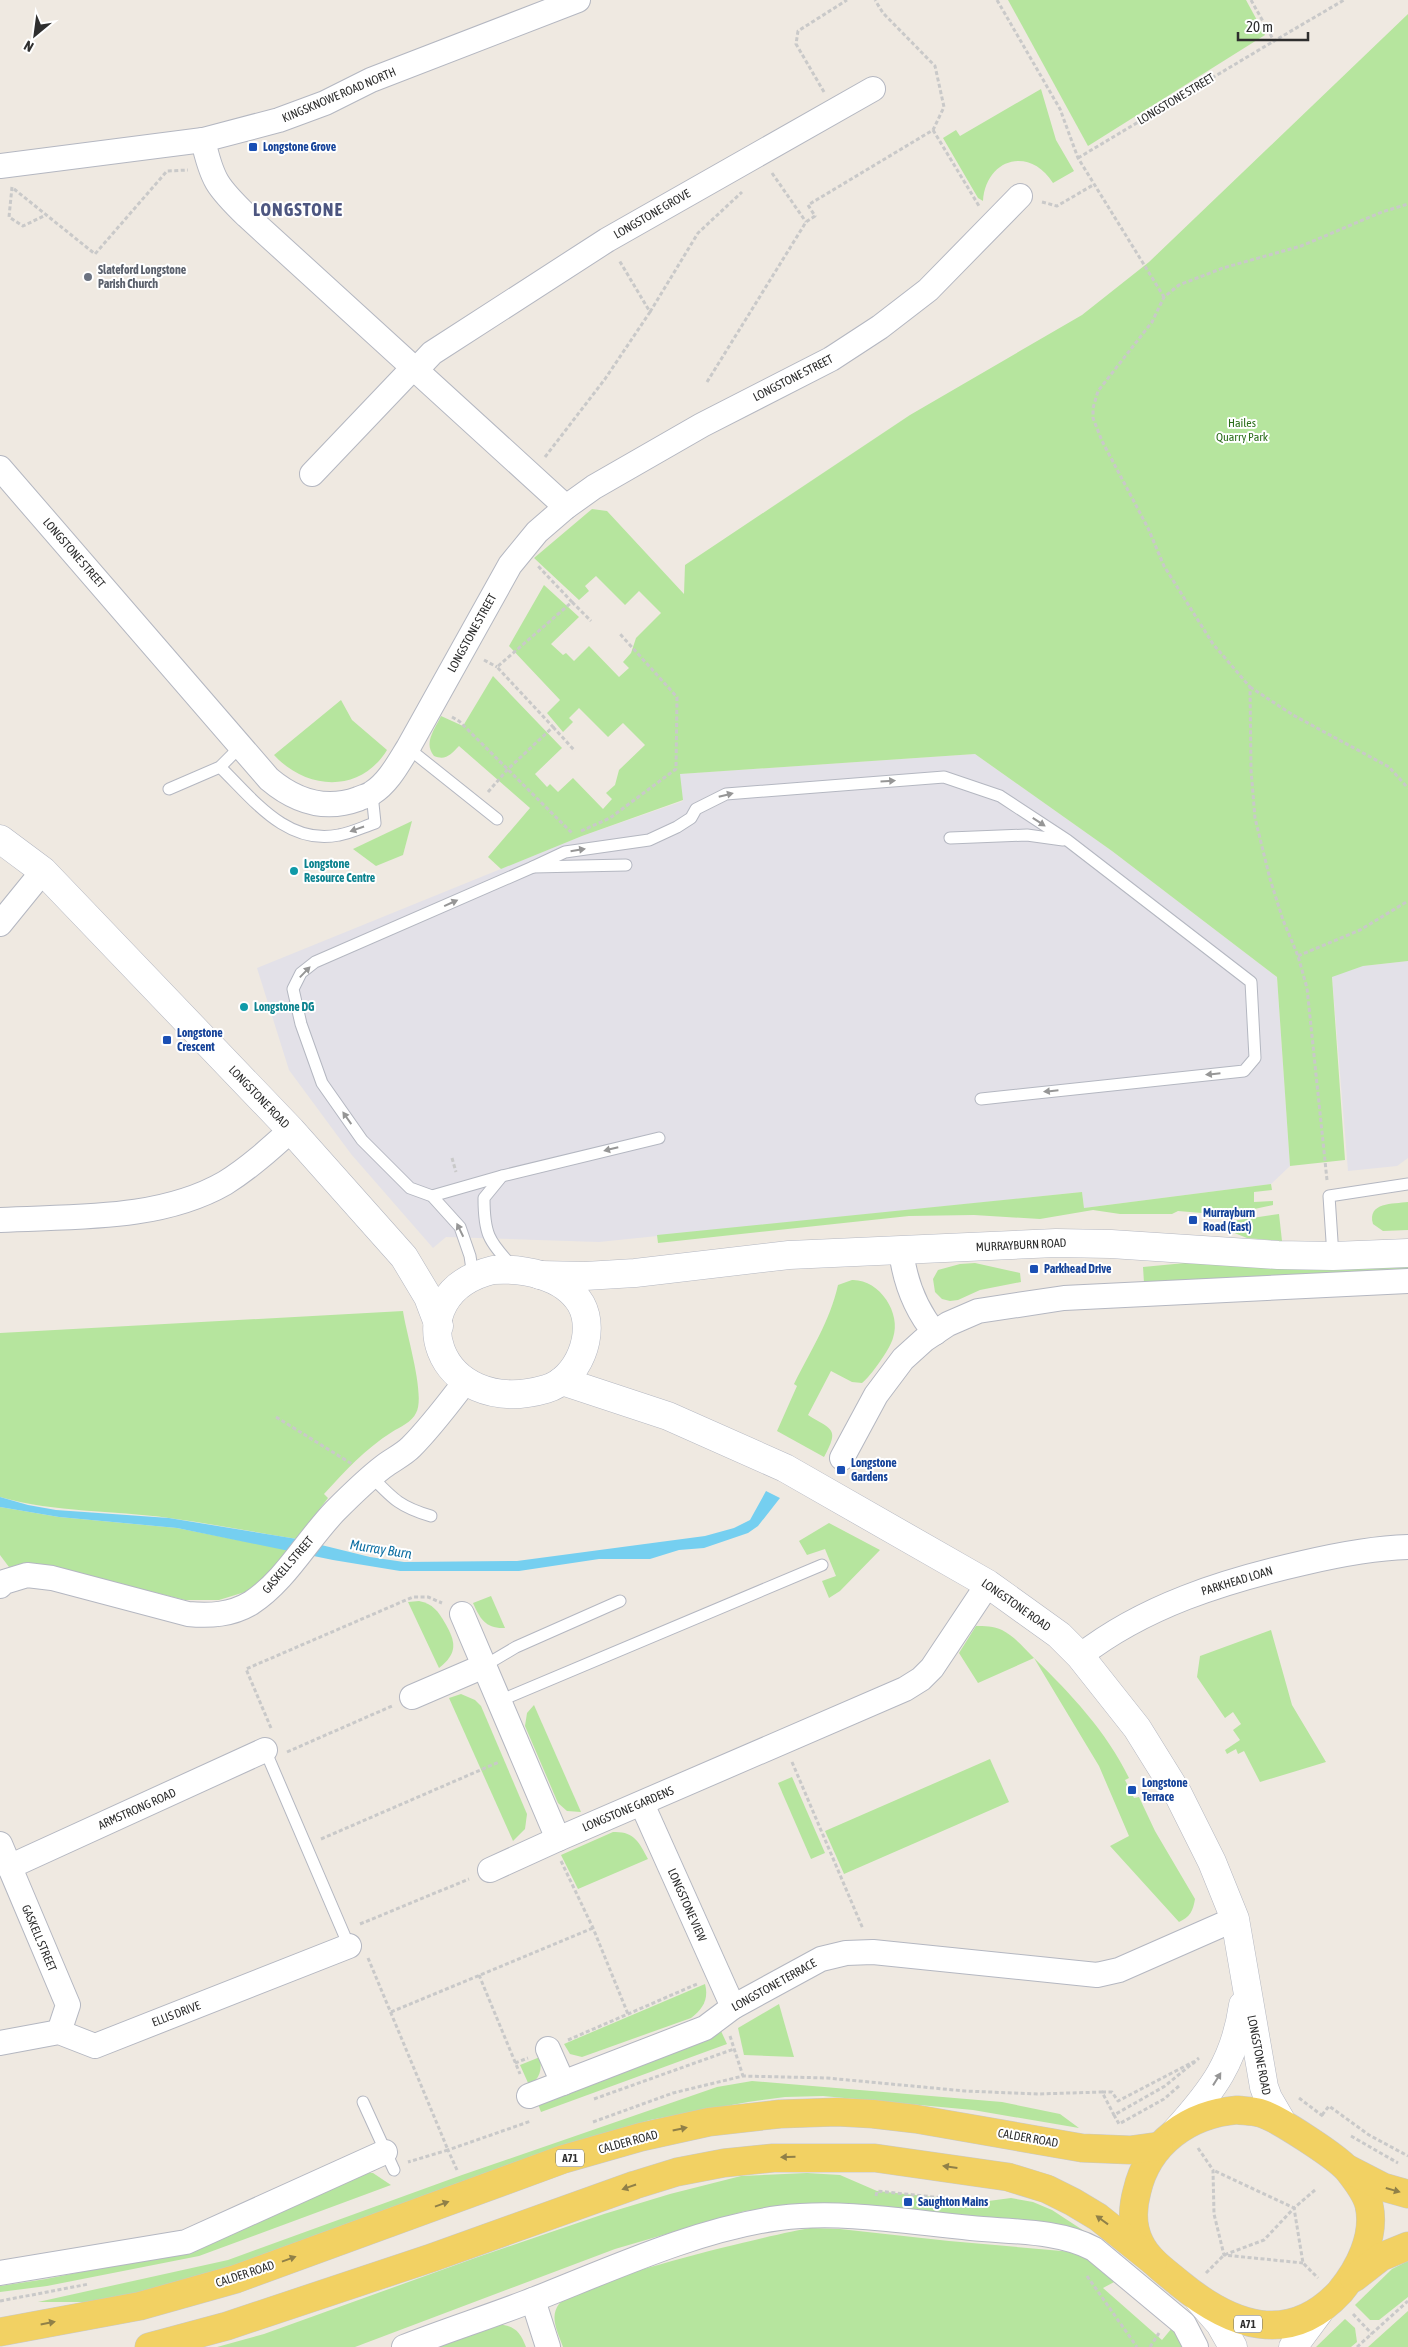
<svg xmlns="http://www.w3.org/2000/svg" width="1408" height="2347" font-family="'Asap Condensed',sans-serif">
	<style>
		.industrial { fill: #e3e1e8 }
		.green { fill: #b6e59e }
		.water { fill: #75cff0 }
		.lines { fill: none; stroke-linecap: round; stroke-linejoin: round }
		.service-casing { stroke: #b4b7c1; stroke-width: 13 }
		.minor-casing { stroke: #b4b7c1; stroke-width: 26 }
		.tertiary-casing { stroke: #b4b7c1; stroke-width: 29 }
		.primary-casing { stroke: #c9c9c9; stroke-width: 29 }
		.path { stroke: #c9c9c9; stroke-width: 3; stroke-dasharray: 4 2.5; stroke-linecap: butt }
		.service { stroke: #fff; stroke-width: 11 }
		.minor { stroke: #fff; stroke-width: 24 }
		.tertiary { stroke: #fff; stroke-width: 28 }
		.primary { stroke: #f2d163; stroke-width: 28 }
		.oneway { fill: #969696 }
		.oneway2 { fill: #908048 }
		.transit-dot { fill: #1a4fb4; stroke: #fff; stroke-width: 2 }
		.worship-dot { fill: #6b7280; stroke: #fff; stroke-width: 2 }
		.culture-dot { fill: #0f9aa8; stroke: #fff; stroke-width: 2 }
		.labels { text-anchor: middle; stroke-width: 4; stroke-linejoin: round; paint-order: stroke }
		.shield { fill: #fff; stroke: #6d6d6d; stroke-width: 1 }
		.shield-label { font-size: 11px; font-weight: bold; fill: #2e2e2e }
		.street-label { font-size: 12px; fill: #2e2e2e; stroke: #fff }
		.transit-label { font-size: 12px; font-weight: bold; fill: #164399; stroke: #fff; text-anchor: start }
		.worship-label { font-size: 12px; font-weight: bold; fill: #5b616d; stroke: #fff; text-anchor: start }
		.park-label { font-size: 12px; fill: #2c6e1b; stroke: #fff }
		.culture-label { font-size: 12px; font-weight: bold; fill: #0d838f; stroke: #fff; text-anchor: start }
		.water-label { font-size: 14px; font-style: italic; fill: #0d6fa3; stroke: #fff }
		.district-label { font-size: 18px; font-weight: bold; letter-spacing: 1px; fill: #4d5680; stroke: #fff }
	</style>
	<rect width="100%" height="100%" fill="#efe9e1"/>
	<g class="industrial">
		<polygon points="975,754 1112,851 1277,977 1290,1166 1271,1184 1084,1208 1082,1192 599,1242 446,1237 433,1248 351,1154 289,1070 257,968 582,836 683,801 679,774"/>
		<polygon points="1408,961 1408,1158 1397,1166 1348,1171 1332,976 1363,966"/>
	</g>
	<g class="green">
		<polygon points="1008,0 1246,0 1265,35 1088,146"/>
		<path d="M1408,14V961L1363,966L1332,977L1345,1160L1290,1166L1277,977L1112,851L975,754L680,774L683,800L582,836L501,869L488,857L530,808L459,746C451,754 446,761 434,756C423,743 435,729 441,716L463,726L493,676L562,748L535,774L547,787L550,784L558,792L573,778L603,809L612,799L606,793L615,785L619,770L645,745L623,723L608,737L579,708L569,718L573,722L563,732L547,713L560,700L509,646L544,585L579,617L551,644L563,655L566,653L574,661L589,646L619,677L629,668L623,662L631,653L636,638L661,613L639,591L625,605L596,576L585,586L589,591L579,600L534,558L592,509L607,511L684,594L685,565L910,415L1082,315L1149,262Z"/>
		<path d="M1041,89L1056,140L1074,171L1053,183C1030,146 986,158 983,201L978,198L943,138L956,130L960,136Z"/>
		<path d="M341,700L352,720L387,750C360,794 306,790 274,755Z"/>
		<polygon points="412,821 403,855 376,866 353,849"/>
		<polygon points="1271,1184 1272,1190 1254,1192 1254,1202 1273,1201 1273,1205 1226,1215 1178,1211 1172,1214 1120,1214 1093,1210 1040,1219 974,1215 909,1216 658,1243 657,1235 1082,1192 1084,1208"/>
		<path d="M1408,1202V1230L1383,1231L1373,1224C1367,1202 1393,1204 1408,1202Z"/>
		<polygon points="1279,1214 1282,1241 1247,1238 1212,1224"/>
		<polygon points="975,1263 1020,1273 1021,1282 980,1290 958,1300 950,1301 942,1299 935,1292 933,1279 938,1270 960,1264"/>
		<polygon points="1185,1263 1299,1269 1408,1266 1408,1269 1144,1283 1143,1267"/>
		<path d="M852,1280C879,1279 902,1313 893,1338C890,1349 871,1376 862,1383L852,1382L831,1371L808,1415C832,1430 840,1428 824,1457L777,1431L797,1386L794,1384C810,1352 830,1321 838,1285Z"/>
		<path d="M403,1311C406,1333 426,1396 416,1413C412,1422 400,1427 392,1432C365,1449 345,1471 324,1494L328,1498L297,1539C254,1532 212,1524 169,1518C111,1510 57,1513 0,1497V1333Z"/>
		<polygon points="0,1507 59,1517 177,1528 290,1550 274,1571 245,1592 219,1600 185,1600 44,1565 9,1567 0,1555"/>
		<polygon points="829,1523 880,1550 840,1591 829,1598 822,1581 836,1576 825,1549 807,1555 799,1541"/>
		<path d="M491,1596L505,1628C486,1629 480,1619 473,1603Z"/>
		<path d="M419,1601C433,1604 438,1611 445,1623C456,1642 458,1653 439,1668L408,1602Z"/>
		<path d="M976,1626C984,1626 994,1626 1002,1630C1014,1636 1024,1648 1034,1658C1071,1694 1106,1731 1129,1778L1125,1780L1134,1798L1139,1797L1155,1831L1195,1899C1193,1911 1190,1917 1179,1922L1110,1846L1129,1836L1099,1766L1034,1658L978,1683L959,1653Z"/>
		<polygon points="1271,1630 1292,1705 1326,1762 1260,1782 1244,1751 1238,1754 1236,1749 1227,1754 1225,1750 1240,1740 1233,1730 1241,1724 1233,1712 1225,1718 1197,1677 1200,1656"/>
		<polygon points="461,1694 475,1700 481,1706 527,1814 525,1829 513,1841 449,1698"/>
		<polygon points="534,1705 581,1812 567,1811 558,1803 525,1726 527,1713"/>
		<polygon points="990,1759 1009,1802 844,1874 825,1831"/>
		<polygon points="792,1777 825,1853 811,1859 778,1783"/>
		<path d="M613,1832C634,1831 639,1842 648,1859L578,1889L561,1855Z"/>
		<path d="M705,1984C709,1999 703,2009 691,2018L582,2057L570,2054L564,2044Z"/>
		<polygon points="779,2004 794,2057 744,2055 738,2028"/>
		<polygon points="721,2031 727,2044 541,2112 538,2104"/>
		<path d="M540,2057C542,2070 540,2079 529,2085L520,2065Z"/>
		<polygon points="752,2081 1002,2102 1060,2114 1079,2128 973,2110 823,2096 785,2097 748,2102 650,2120 545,2154 234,2267 174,2284 98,2302 38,2302 228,2260 462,2175 717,2087"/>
		<polygon points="363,2173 373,2173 391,2185 199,2256 47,2286 0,2292 0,2286 46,2279 195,2249"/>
		<polygon points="807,2173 840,2175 877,2191 981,2202 1011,2198 1033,2202 1052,2210 1101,2242 1070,2228 1043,2222 812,2204 745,2211 615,2249 355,2347 217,2347 264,2334 475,2258 604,2214 670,2194 741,2176"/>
		<path d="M810,2228L840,2229L949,2241L1073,2252L1089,2259L1116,2281L1103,2288L1162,2340L1172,2328L1185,2347H563C558,2333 549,2317 559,2304C575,2281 774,2234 810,2228Z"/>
		<polygon points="1408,2261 1408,2297 1379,2320 1370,2320 1355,2305 1392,2269"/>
		<polygon points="1408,2311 1408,2347 1368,2347"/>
		<polygon points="1345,2319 1355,2328 1357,2342 1351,2347 1316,2347"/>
		<path d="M496,2324C514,2325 520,2331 526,2347H431Z"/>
	</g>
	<polygon class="water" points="766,1491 780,1498 758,1526 748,1533 704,1548 679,1550 650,1559 599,1559 519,1571 400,1571 333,1560 177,1528 59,1517 0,1507 0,1497 28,1505 56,1510 169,1518 297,1539 370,1557 404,1562 517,1561 705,1536 734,1528 750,1520"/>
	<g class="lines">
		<g class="service-casing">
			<g id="service">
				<polyline points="408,748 497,819"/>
				<path d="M220,767C253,799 287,846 339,835C351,833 363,827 375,823L372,794"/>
				<polyline points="169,789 220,767 241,746"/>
				<polyline points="950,838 1027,835 1063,840"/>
				<polyline points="533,867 565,852 649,840 677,827 691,818 696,809 726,794 944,777 1000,796 1067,840 1251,982 1255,1058 1244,1071 981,1099"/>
				<polyline points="432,1196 502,1176"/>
				<polyline points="1333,1256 1329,1196 1408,1184"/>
				<path d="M513,1267C488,1241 484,1233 484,1198L502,1176L659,1138"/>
				<polyline points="473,1276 470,1256 460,1227 432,1196 410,1188 362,1140 322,1083 301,1024 293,989 301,973 315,962 533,867 626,865"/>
				<path d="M371,1476C393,1499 400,1507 431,1516"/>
				<polyline points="484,1666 516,1647 620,1601"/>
				<polyline points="499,1701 822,1565"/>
				<polyline points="265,1750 349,1946"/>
				<polyline points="363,2102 394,2170"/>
			</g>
		</g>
		<g class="minor-casing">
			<g id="minor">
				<path d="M203,140C212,180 217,187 247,216L566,507"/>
				<polyline points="0,166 203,140 279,120 325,103 371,80 578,0"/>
				<polyline points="416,370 432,353 607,240 873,89"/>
				<path d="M0,468L269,779C295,801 325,811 358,799C362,797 368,796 372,793C388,783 398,764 408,748L510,565L537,532L566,507L594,487L702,425L831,359L880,327L928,290L1020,196"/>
				<polyline points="312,474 413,368"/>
				<polyline points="0,924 43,871"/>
				<path d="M0,1220C73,1216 159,1221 225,1183C249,1168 270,1149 291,1130"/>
				<path d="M901,1251C905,1282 915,1309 935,1333"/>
				<polyline points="842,1458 876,1395 903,1359 924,1340 948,1324 978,1311 1064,1298 1408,1281"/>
				<path d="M0,1586L4,1582L27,1575L52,1578L188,1614C210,1616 231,1615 251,1603C285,1581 307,1540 335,1511C351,1495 366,1480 383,1467C392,1460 403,1455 411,1447C431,1427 448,1404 465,1382"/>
				<polyline points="462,1614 558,1839"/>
				<path d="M1080,1656C1144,1606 1224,1581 1303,1563C1337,1555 1373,1548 1408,1547"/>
				<polyline points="412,1697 484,1666"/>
				<polyline points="642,1804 733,2007"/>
				<polyline points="0,1844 68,2005 59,2032"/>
				<polyline points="9,1867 265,1750"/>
				<polyline points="490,1870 558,1839 905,1689 921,1679 932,1668 988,1584"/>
				<polyline points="0,2043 59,2032 95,2046 349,1946"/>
				<polyline points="548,2049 563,2083"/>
				<polyline points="529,2096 705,2028 733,2007 821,1959 846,1953 873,1952 1097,1975 1119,1970 1235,1919"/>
				<polyline points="0,2273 186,2242 385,2152"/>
				<polyline points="533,2300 548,2347"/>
				<path d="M404,2347C447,2330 492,2316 535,2299C611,2269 698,2229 779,2218C842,2210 908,2222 971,2228C1010,2232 1059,2230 1094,2249L1184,2324L1196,2347"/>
			</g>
		</g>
		<g class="tertiary-casing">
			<g id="tertiary">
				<polyline points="0,839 43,871 291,1130 404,1257 428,1297 439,1326"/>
				<path d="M493,1270C523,1268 564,1275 581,1304C597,1333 578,1380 546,1389C436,1421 394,1294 493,1270Z"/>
				<polyline points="540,1275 585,1276 635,1273 789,1255 1056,1243 1111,1244 1278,1255 1333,1256 1408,1253"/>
				<polyline points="562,1381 668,1416 785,1468 988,1584 1059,1635 1080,1656 1137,1728 1178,1794 1212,1862 1235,1919 1264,2087 1268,2098 1282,2122"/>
				<path d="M1176,2131C1213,2090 1235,2061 1243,2005"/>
				<polyline points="1199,2300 1220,2324 1233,2347"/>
				<polyline points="1293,2347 1319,2312"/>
			</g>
		</g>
		<g class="primary-casing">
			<g id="primary">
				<path d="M1237,2110C1245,2111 1253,2111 1260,2113C1276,2117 1337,2157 1348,2170C1356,2180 1366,2193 1369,2205C1376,2236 1359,2269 1340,2292C1289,2347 1231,2326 1179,2283C1165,2271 1148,2260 1140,2243C1132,2227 1132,2209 1137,2191C1148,2143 1189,2114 1237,2110Z"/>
				<polyline points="1348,2169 1383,2187 1408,2194"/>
				<polyline points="1354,2278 1381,2257 1408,2246"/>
				<polyline points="0,2332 140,2306 236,2279 564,2159 641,2137 709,2122 780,2114 837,2112 873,2114 916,2119 1082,2148 1130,2150 1159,2146"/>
				<polyline points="149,2347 227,2326 431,2258 635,2185 677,2172 724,2163 773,2158 875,2158 1008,2177 1047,2189 1073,2202 1098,2217 1153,2261"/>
			</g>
		</g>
		<g class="path">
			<polyline points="997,0 1060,109 1078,158 1164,297"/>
			<polyline points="1251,0 1274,41 1344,0"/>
			<polyline points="824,92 796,44 798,31 847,0"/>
			<polyline points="933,130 979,206"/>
			<polyline points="1078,158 1274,41"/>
			<polyline points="772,173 806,222"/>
			<polyline points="12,187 9,217 23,226 46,215"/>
			<polyline points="14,189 95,254 167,171 188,170"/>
			<polyline points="1042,202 1057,206 1093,185"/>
			<polyline points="650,312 698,233 742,192"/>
			<polyline points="707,382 806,222 815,216 808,205 933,130 944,107 935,66 883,13 875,0"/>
			<polyline points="545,457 605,379 650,312 619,260"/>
			<polyline points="572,602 591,621"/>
			<polyline points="484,660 497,667"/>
			<polyline points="1250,687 1293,715 1389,767 1408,788"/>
			<polyline points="452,717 459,721 573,834"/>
			<polyline points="553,727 575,751"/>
			<polyline points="488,792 508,769 553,727 497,667 572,602 538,566"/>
			<polyline points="581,831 610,818 676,769 677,697 620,634"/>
			<polyline points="1298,956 1360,930 1408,901"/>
			<polyline points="452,1158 456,1172"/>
			<polyline points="1327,1180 1307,988 1298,956 1283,920 1270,879 1255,818 1251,770 1250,687 1213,644 1164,566 1148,528 1102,441 1093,418 1093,408 1098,391 1152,322 1164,297 1179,285 1223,268 1301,246 1382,212 1408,204"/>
			<polyline points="276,1417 352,1464"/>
			<polyline points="271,1728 246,1669 413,1597 428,1597 442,1603"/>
			<polyline points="287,1752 392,1706"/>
			<polyline points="792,1762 863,1929"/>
			<polyline points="321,1839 499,1762"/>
			<polyline points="561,1861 593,1928 628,2014"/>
			<polyline points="360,1924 469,1879"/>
			<polyline points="368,1958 448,2150 408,2162"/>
			<polyline points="479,1975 520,2074"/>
			<polyline points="391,2012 593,1928"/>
			<polyline points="730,2036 743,2076"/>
			<polyline points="568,2040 697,1984"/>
			<polyline points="515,2063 528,2058"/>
			<polyline points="1179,2086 1164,2099 1119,2124 1114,2115 1165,2086 1199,2058"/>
			<polyline points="1102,2092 1112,2092 1118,2101 1193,2062 1195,2066"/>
			<polyline points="1299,2098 1324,2117"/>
			<polyline points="594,2099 734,2049"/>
			<polyline points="1322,2115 1329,2106 1369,2135 1408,2156"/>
			<polyline points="593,2122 673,2093 743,2076 827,2078 965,2091 1038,2094 1102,2092 1114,2115"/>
			<polyline points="1351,2136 1398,2163"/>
			<polyline points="1198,2148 1213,2170 1214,2214 1224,2255 1303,2263"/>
			<polyline points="457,2170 448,2150 531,2121"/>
			<polyline points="1315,2190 1294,2208 1303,2263 1318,2278"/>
			<polyline points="876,2196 877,2191 981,2202 985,2204"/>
			<polyline points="1206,2273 1224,2255 1264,2240 1294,2208 1213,2170"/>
			<polyline points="1087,2276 1137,2347"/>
			<polyline points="0,2301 89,2284"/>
			<polyline points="1353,2314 1372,2334"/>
			<polyline points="1150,2347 1159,2333"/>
			<polyline points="1357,2347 1408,2301"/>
		</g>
		<use href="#service" class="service"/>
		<use href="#minor" class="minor"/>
		<use href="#tertiary" class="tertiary"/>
		<use href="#primary" class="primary"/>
	</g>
	<defs><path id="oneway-solid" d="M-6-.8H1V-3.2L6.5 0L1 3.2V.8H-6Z" transform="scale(1.25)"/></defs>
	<g class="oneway">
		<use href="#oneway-solid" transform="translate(888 781) rotate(-4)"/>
		<use href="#oneway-solid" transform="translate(726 795) rotate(-14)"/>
		<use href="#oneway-solid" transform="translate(1039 822) rotate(33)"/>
		<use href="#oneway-solid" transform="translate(357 829) rotate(161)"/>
		<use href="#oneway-solid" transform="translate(578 850) rotate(-9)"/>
		<use href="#oneway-solid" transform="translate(451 903) rotate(-24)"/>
		<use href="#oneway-solid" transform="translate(305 972) rotate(-46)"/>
		<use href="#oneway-solid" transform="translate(1213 1074) rotate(174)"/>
		<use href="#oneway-solid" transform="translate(1051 1091) rotate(174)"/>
		<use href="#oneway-solid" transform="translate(347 1118) rotate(-125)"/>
		<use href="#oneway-solid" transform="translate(611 1149) rotate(166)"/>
		<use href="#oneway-solid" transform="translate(460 1230) rotate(-116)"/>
		<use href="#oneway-solid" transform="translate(1217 2079) rotate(-58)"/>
	</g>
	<g class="oneway2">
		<use href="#oneway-solid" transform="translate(680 2129) rotate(-12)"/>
		<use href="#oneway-solid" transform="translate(788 2157) rotate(179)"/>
		<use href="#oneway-solid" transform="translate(950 2167) rotate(-172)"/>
		<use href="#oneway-solid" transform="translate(629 2187) rotate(161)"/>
		<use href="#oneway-solid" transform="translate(1393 2190) rotate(16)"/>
		<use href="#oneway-solid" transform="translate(442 2204) rotate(-20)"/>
		<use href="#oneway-solid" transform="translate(1102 2220) rotate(-144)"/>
		<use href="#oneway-solid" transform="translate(289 2259) rotate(-20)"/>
		<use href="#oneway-solid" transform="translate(48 2323) rotate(-11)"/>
	</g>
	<g class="transit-dot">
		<rect x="248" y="142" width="10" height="10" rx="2.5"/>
		<rect x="162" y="1035" width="10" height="10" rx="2.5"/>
		<rect x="1188" y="1215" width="10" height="10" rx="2.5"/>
		<rect x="1029" y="1264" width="10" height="10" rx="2.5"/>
		<rect x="836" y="1465" width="10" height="10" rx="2.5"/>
		<rect x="1127" y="1785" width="10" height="10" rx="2.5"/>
		<rect x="903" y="2197" width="10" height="10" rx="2.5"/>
	</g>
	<circle class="worship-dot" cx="88" cy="277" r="5"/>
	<g class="culture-dot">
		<circle cx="294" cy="871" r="5"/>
		<circle cx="244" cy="1007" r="5"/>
	</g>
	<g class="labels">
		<g class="shield">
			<rect x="556" y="2149.5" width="28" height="17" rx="4"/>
			<rect x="1234" y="2315.5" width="28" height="17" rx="4"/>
		</g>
		<g class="shield-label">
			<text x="570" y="2162">A71</text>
			<text x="1248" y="2328">A71</text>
		</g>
		<g class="street-label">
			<text transform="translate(339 95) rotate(-23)" y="4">KINGSKNOWE ROAD NORTH</text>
			<text transform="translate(1176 99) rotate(-31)" y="4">LONGSTONE STREET</text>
			<text transform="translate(652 214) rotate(-30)" y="4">LONGSTONE GROVE</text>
			<text transform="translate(793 378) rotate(-27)" y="4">LONGSTONE STREET</text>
			<text transform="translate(74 553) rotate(49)" y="4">LONGSTONE STREET</text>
			<text transform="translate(472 633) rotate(-61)" y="4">LONGSTONE STREET</text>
			<text transform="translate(259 1097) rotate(46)" y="4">LONGSTONE ROAD</text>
			<text transform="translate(1021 1245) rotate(-3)" y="4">MURRAYBURN ROAD</text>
			<text transform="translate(288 1565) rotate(-49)" y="4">GASKELL STREET</text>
			<text transform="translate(1237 1581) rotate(-17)" y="4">PARKHEAD LOAN</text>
			<text transform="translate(1016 1605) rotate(35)" y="4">LONGSTONE ROAD</text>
			<text transform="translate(137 1809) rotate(-24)" y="4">ARMSTRONG ROAD</text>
			<text transform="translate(628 1809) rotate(-23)" y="4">LONGSTONE GARDENS</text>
			<text transform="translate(687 1905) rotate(66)" y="4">LONGSTONE VIEW</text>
			<text transform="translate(39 1938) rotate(67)" y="4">GASKELL STREET</text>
			<text transform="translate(774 1985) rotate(-29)" y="4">LONGSTONE TERRACE</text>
			<text transform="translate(176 2014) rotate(-21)" y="4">ELLIS DRIVE</text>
			<text transform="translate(1259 2055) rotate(79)" y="4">LONGSTONE ROAD</text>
			<text transform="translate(1028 2138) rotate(10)" y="4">CALDER ROAD</text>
			<text transform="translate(628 2142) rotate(-15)" y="4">CALDER ROAD</text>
			<text transform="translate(245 2274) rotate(-18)" y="4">CALDER ROAD</text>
		</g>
		<g class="transit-label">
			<text x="263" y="151">Longstone Grove</text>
			<text x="177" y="1037">Longstone<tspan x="177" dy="14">Crescent</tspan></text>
			<text x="1203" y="1217">Murrayburn<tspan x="1203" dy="14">Road (East)</tspan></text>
			<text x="1044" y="1273">Parkhead Drive</text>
			<text x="851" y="1467">Longstone<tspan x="851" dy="14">Gardens</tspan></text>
			<text x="1142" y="1787">Longstone<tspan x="1142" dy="14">Terrace</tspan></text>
			<text x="918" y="2206">Saughton Mains</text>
		</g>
		<g class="worship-label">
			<text x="98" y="274">Slateford Longstone<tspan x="98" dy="14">Parish Church</tspan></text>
		</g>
		<g class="park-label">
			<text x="1242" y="427">Hailes<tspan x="1242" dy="14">Quarry Park</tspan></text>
		</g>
		<g class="culture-label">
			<text x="304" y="868">Longstone<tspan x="304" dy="14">Resource Centre</tspan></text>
			<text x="254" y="1011">Longstone DG</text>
		</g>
		<g class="water-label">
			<text transform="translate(381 1549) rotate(9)" y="5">Murray Burn</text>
		</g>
		<g class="district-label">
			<text x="298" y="216">LONGSTONE</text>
		</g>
	</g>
	<g transform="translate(35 35) rotate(209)" stroke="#ffffff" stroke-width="4" paint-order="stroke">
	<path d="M0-4L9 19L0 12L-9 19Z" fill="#2e2e2e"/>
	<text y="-8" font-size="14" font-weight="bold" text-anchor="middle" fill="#2e2e2e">N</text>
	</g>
	<path d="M1238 32v8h70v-8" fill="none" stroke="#2e2e2e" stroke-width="2.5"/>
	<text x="1246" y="32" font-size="15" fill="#2e2e2e" stroke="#ffffff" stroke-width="4" paint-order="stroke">20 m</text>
</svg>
